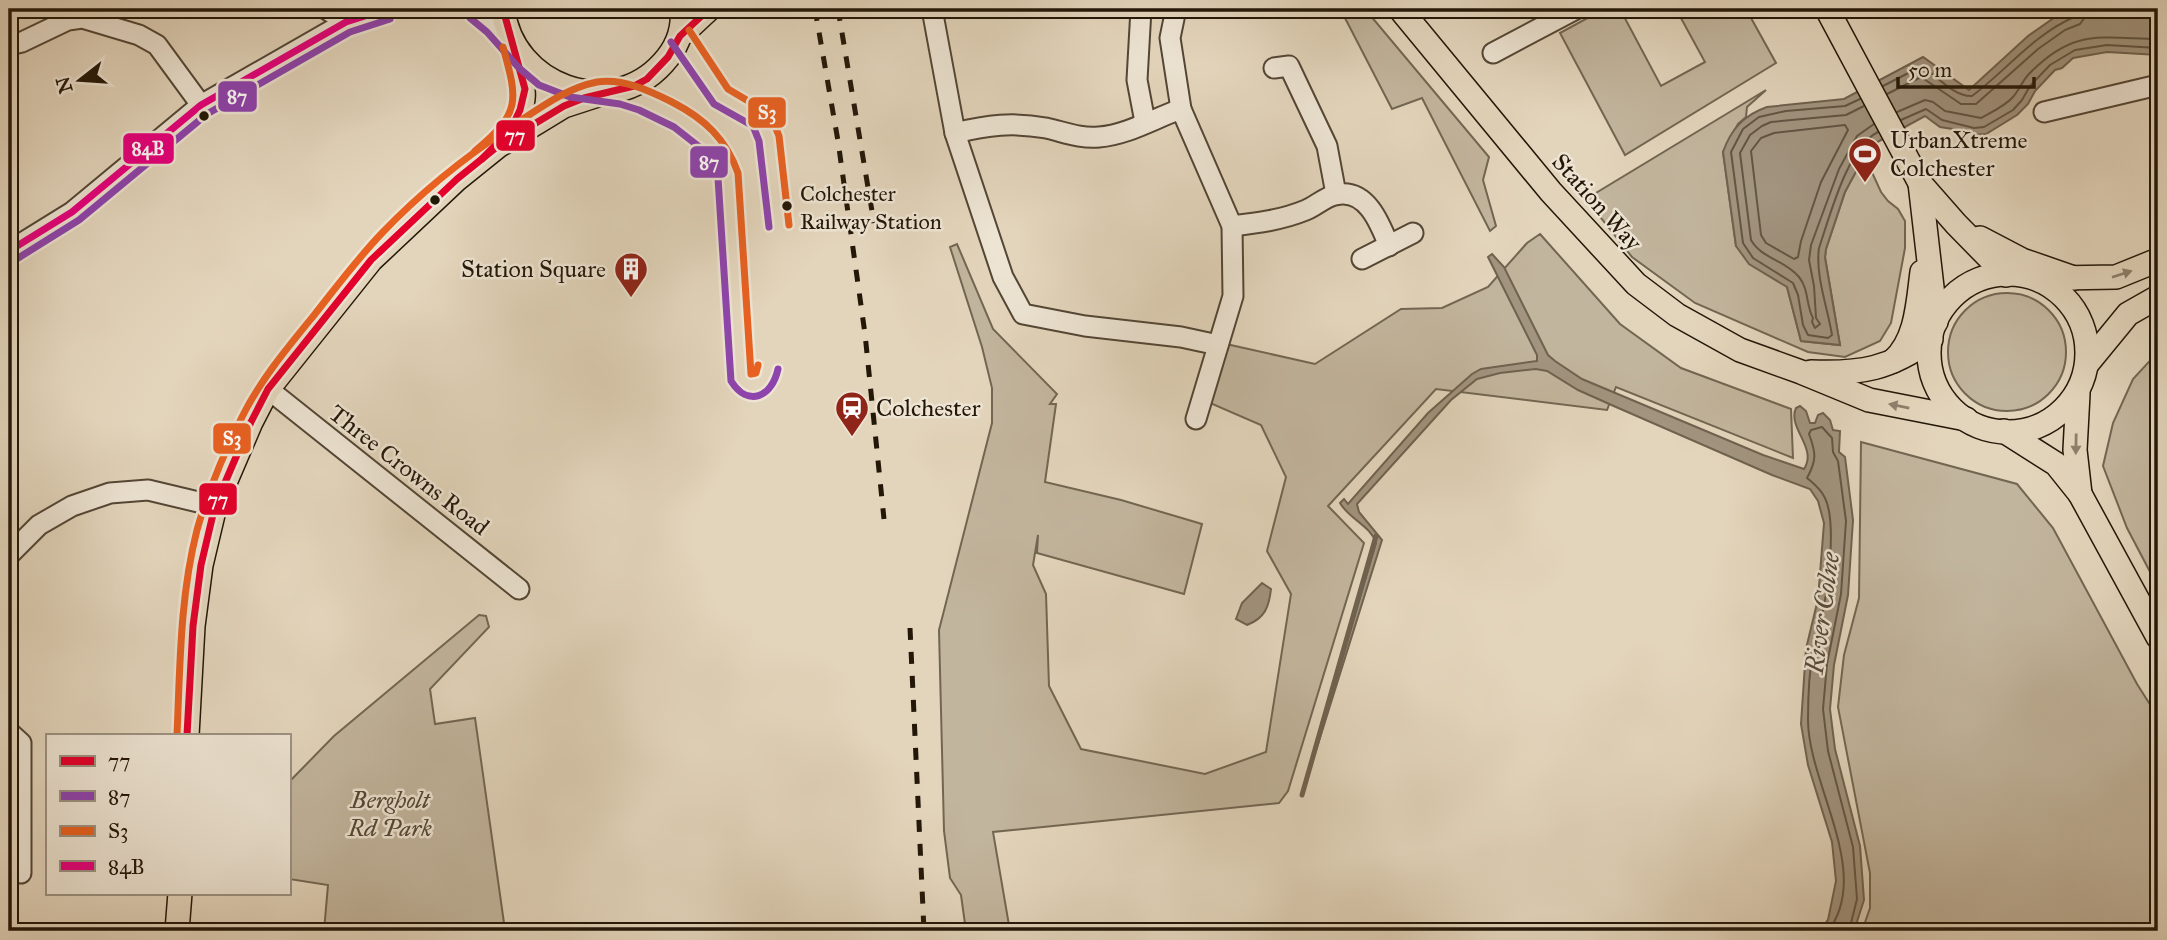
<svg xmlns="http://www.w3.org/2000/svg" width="2167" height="940" font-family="'IM FELL Great Primer',serif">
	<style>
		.green { fill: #c2b59d; stroke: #726652; stroke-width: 2 }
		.water { fill: #a2947f; stroke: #6f624f; stroke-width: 2 }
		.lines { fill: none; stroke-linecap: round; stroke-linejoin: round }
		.shore { stroke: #625644; stroke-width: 2 }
		.stream { stroke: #6f624f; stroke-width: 5 }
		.minor-casing { stroke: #534635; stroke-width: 23 }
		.major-casing { stroke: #231708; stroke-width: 26 }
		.minor { stroke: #ede4d3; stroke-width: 19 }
		.major { stroke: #e3d5bc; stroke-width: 23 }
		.rail { stroke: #231708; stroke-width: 5; stroke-dasharray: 12 12; stroke-linecap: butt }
		.bus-1-casing { stroke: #ede4d3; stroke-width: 12 }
		.bus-2-casing { stroke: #ede4d3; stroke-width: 12 }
		.bus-3-casing { stroke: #ede4d3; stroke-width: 12 }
		.bus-4-casing { stroke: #ede4d3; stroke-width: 12 }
		.bus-1 { stroke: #e4002b; stroke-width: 7 }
		.bus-2 { stroke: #8e44ad; stroke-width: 7 }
		.bus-3 { stroke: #e86121; stroke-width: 7 }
		.bus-4 { stroke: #e5007d; stroke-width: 7 }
		.oneway { fill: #8d806b }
		.bus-dot { fill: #231708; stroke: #ede4d3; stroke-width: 2.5 }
		.labels { text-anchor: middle; stroke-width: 5; stroke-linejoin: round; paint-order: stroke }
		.bus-label { font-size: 22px; fill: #231708; stroke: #ede4d3; text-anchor: start }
		.poi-label { font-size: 24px; fill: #231708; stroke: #ede4d3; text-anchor: start }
		.street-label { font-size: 24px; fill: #231708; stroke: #ede4d3 }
		.park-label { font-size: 24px; font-style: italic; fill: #534635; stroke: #ede4d3 }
		.water-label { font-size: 26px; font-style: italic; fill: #564938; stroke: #ede4d3 }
		.line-badge { stroke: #ede4d3; stroke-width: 2.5 }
		.badge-label { font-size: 19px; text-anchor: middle; font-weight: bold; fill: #fff }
	</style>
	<rect width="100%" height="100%" fill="#e3d5bc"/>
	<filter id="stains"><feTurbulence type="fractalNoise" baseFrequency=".00286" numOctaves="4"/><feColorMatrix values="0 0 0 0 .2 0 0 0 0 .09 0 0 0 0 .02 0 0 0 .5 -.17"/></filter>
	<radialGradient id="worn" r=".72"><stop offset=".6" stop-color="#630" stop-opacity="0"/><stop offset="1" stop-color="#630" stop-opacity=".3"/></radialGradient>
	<g class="green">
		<polygon points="1352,9 1365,9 1489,157 1483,180 1496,226 1490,231 1422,98 1392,109 1345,18 1354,11"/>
		<polygon points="1604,9 1620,9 1661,86 1705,62 1676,9 1746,9 1776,63 1625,155 1560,33"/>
		<polygon points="1766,90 1747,107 1746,117 1738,124 1723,152 1736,246 1787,287 1801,341 1840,345 1825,257 1826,249 1845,192 1864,155 1881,192 1888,201 1898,209 1905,221 1905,248 1891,323 1880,341 1845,357 1808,352 1695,303 1632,257 1586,199"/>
		<polygon points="1540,234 1620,324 1681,368 1791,409 1793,458 1616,387 1607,410 1436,389 1328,506 1364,543 1288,791 1279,803 993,832 1010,931 966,931 961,895 950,878 944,831 939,630 992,423 992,388 982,347 950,247 957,244 993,329 1057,394 1050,404 1056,404 1045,482 1121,500 1202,524 1184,594 1037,553 1038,535 1033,565 1046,594 1049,686 1081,749 1205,774 1266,752 1291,594 1267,551 1286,477 1261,425 1210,403 1226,344 1315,364 1401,309 1442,308 1488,287 1527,243"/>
		<circle cx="2007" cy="352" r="59"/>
		<polygon points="2158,352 2158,587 2127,528 2103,466 2113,423 2133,379"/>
		<polygon points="1861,442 2017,484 2053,528 2137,684 2158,717 2158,931 1862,931 1870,908 1870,873 1838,707 1844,655 1859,598"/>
		<polygon points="479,615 486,616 489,627 430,689 435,724 475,718 504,923 460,929 460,931 324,931 328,885 289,879 289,782 334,736"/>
	</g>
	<g class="water">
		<path d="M2082,9L2158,12V55L2107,52L2073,58L2062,68L2055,70L2035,91L2028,104L2017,115L1986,134L1973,135L1965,131L1940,127L1925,116L1870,146L1845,192L1826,249L1825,258L1840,345L1801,341L1787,287L1749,264L1736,246L1723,152C1731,129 1744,115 1767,107L1844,99L1923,57L1969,90L2028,36L2058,15Z"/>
		<path d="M1492,254L1504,267L1548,355L1555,361L1582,379L1763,455L1804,469C1818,448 1787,428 1796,408L1800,406L1806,411L1810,423H1815L1818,415L1823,413L1830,420L1833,430L1840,431L1839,452L1845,457L1853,520L1848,595L1834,665L1830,709L1835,749L1860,846L1864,900L1854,931H1819L1828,920L1836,881L1832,842L1808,765L1801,724L1806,649L1818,599L1824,523L1818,501L1810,489L1772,475L1616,407L1578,390L1547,371L1536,369L1500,373L1477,379L1451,400L1357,504L1359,512L1382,540L1302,795L1376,543C1371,526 1349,519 1340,503L1344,499L1348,504L1428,413L1472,374L1481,369L1537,361V355L1488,257Z"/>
		<path d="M1262,583L1271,589C1269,607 1265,618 1247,625L1236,619L1242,603Z"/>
	</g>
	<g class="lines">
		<g class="shore">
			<path d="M1883,86L1922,66C1936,75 1954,97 1972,96C2008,69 2032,36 2074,17L2077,9"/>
			<polyline points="1887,94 1921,77 1961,104 1976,104 2038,49 2065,30 2080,24 2085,17 2086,9"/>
			<path d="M1860,99L1845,106L1786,111L1759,117L1743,129L1731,152L1743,243L1753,258L1793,283L1798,295L1803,325L1808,335L1828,338L1832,335C1828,309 1815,275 1819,248C1830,216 1847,148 1878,132"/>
			<path d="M1864,106L1846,115L1771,122L1762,126L1750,135L1740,153L1751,240C1762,259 1785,260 1799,277C1809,289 1806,306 1813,318L1812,322L1815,328L1820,324L1816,318L1814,286L1809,260L1811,245L1839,169L1857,136L1874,124"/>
			<path d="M1897,112L1925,100L1933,102L1945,111L1981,118C1992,112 2005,106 2013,97C2019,90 2022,82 2028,75C2073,28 2099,38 2158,39"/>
			<polyline points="1901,120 1926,109 1942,120 1974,128 1984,127 2013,110 2022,100 2030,86 2050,65 2075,50 2107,45 2158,48"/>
			<polygon points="1845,125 1848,130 1821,182 1801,241 1798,257 1794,259 1766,243 1761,235 1751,151 1761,138 1774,133"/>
			<path d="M1828,931C1873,873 1808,784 1808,720C1808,697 1809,673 1813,650C1815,640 1819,630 1821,619C1828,591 1837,523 1825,498C1821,489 1814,484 1807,478C1817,460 1816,453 1809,434L1811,430L1822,427L1832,438L1833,452L1838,461L1846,521L1841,594L1827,664L1823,709L1828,751L1853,847L1857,899L1849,931"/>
		</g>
		<polyline class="stream" points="1302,795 1376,536"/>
		<g class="minor-casing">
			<g id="minor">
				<polyline points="326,9 346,22"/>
				<polyline points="476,9 500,29 512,43"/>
				<polyline points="932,9 955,133 1003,277 1023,314 1085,326 1181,337 1218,345"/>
				<polyline points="1141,9 1137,80 1145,122"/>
				<polyline points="1176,9 1170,38 1181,109 1232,226 1233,296 1196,419"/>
				<polyline points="9,45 22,42 68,20 82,18 139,35 157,45 201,105"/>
				<polyline points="1493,53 1576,9"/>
				<polyline points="1274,68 1289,66 1327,146 1336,194"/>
				<polyline points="2044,112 2158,85"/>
				<path d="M955,133C988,125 1012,122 1046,128C1064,132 1081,139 1099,137C1127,135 1155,118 1181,109"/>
				<path d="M1232,226C1257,223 1282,220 1306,210C1316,206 1325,197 1335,195C1366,187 1380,223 1389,246"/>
				<polyline points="9,251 72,212 201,105 346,22 387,9"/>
				<polyline points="1362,259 1413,233"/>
				<polyline points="268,389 519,589"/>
				<polyline points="9,555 39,525 72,506 110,493 148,490 215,506"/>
				<polyline points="9,732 21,743 21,873"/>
			</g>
		</g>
		<g class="major-casing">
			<g id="major">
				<path d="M503,9C512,86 610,122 663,63C677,48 684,30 682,9"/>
				<polyline points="1400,9 1551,192 1636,284 1677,315 1740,350 1801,372 1869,400 1966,419"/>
				<polyline points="1827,9 1920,183 1956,224 2006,275"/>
				<polyline points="680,36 709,9"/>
				<path d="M504,138C531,105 525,88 514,50"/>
				<polyline points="1920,183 1936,322"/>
				<polyline points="1980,238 2022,260 2074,278"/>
				<circle cx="2008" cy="353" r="79"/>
				<polyline points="2058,278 2116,277 2158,260"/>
				<path d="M1893,361C1917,340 1918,302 1922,272"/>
				<polyline points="2087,364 2128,314 2158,297"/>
				<path d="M1811,372C1861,374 1890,369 1931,339"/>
				<polyline points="2078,394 2075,450 2080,494"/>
				<polyline points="2004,431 2056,464 2080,494 2158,637"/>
				<polyline points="187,735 193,626 201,565 215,506 251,422 268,389 371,260 457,179 498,146 564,106 607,92"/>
				<polyline points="177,931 180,893"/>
			</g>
		</g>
		<use href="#minor" class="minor"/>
		<use href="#major" class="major"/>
		<g class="rail">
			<polyline points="815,9 838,141 865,334 884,519"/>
			<polyline points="838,9 874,223"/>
			<polyline points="910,628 924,931"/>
		</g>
		<g class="bus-1-casing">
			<g id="bus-1">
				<polyline points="482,159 511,129 520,110 525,89 503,9"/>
				<polyline points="187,735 193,626 201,565 215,506 251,422 268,389 371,260 457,179 498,146 564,106 584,98 634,86 647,79 668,57 680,36 709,9"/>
			</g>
		</g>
		<g class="bus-2-casing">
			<g id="bus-2">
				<path d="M470,18L487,32L519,68L539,85L570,97L620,104L639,110L674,127L702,149L718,178L731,381C748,408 772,397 778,369"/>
				<polyline points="671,42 714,104 753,126 759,141 769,227"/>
				<polyline points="15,260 79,220 207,114 350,32 390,19"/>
			</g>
		</g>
		<g class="bus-3-casing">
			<g id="bus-3">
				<polyline points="689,30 728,89 770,114 779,136 789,225"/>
				<path d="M475,151C521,113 518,101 503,47"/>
				<path d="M177,735C180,666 180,596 197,530C208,491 224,453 242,417C261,379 288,347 315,314C337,286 358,258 382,233C425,188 474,150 526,117C547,103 571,87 597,82C623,78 650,91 672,102C705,119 726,139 738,173L751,374L756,373L758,365"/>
			</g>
		</g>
		<g class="bus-4-casing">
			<polyline id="bus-4" points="9,251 72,212 201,105 346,22 387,9"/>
		</g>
		<use href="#bus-1" class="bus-1"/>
		<use href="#bus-2" class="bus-2"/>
		<use href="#bus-3" class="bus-3"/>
		<use href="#bus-4" class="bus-4"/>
	</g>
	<defs><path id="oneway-solid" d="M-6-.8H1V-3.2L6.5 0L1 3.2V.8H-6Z" transform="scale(1.75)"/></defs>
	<g class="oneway">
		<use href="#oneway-solid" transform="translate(2122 274) rotate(-18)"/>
		<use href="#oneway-solid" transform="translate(1899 406) rotate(-169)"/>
		<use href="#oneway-solid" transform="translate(2076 444) rotate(91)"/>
	</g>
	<defs>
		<g id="stadium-pin" transform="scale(1.75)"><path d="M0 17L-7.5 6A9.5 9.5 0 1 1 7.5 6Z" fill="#8f2418" stroke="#ede4d3"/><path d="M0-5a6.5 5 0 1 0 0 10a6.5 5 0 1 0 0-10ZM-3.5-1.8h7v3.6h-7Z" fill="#fff"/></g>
		<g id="building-pin" transform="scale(1.75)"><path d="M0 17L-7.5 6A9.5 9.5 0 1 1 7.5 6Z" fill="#8f2418" stroke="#ede4d3"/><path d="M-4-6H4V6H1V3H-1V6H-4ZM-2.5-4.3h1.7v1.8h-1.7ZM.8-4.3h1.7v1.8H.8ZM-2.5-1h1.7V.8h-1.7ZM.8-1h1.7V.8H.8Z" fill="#fff"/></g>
		<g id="station-pin" transform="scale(1.75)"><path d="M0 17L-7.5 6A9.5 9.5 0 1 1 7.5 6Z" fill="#8f2418" stroke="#ede4d3"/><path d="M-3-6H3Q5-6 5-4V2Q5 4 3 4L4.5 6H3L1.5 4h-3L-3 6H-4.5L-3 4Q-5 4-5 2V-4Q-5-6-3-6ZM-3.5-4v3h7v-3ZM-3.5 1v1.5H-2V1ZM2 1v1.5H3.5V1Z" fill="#fff"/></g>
	</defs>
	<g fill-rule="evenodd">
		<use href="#stadium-pin" x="1865" y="154"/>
		<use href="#building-pin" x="631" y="269"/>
		<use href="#station-pin" x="852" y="408"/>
	</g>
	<g class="bus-dot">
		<circle cx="204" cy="116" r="6"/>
		<circle cx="435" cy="200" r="6"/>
		<circle cx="787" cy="206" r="6"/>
	</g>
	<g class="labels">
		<g class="bus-label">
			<text x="800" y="201">Colchester<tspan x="800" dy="28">Railway Station</tspan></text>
		</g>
		<g class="poi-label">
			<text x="1890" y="148">UrbanXtreme<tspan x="1890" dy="28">Colchester</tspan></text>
			<text x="606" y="277" text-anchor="end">Station Square</text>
			<text x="876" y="416">Colchester</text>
		</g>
		<g class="street-label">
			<text transform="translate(1597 202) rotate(48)" y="8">Station Way</text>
			<text transform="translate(409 470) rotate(38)" y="8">Three Crowns Road</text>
		</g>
		<g class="park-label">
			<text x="390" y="808">Bergholt<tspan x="390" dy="28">Rd Park</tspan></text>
		</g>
		<g class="water-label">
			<text transform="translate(1822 613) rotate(-82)" y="9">River Colne</text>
		</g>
	</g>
	<g class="line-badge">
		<rect x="217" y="80" width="41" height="33" rx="7" fill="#8e44ad"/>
		<rect x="747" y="96" width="40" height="33" rx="7" fill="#e86121"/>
		<rect x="495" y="119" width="41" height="33" rx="7" fill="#e4002b"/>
		<rect x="122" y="132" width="53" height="33" rx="7" fill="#e5007d"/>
		<rect x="689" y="145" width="40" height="34" rx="7" fill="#8e44ad"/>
		<rect x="212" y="422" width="40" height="33" rx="7" fill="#e86121"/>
		<rect x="198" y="482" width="40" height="34" rx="7" fill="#e4002b"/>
	</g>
	<g class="badge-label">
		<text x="237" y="103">87</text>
		<text x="767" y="119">S3</text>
		<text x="515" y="142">77</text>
		<text x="148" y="155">84B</text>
		<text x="709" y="169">87</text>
		<text x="232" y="445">S3</text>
		<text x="218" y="506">77</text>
	</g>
	<rect width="2167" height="940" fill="none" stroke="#e3d5bc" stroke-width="35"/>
	<rect x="10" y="10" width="2146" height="919" fill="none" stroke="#231708" stroke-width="3.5"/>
	<rect x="18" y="18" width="2132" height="905" fill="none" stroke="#231708" stroke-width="2"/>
	<rect x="46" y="734" width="245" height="161" fill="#ede4d3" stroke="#9c9282" stroke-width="2"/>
	<rect x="60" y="756" width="35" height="10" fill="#e4002b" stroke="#9c9282" stroke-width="2"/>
	<text x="108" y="768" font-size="21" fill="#231708">77</text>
	<rect x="60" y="791" width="35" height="10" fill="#8e44ad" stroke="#9c9282" stroke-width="2"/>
	<text x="108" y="804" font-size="21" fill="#231708">87</text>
	<rect x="60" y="826" width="35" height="10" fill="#e86121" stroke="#9c9282" stroke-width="2"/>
	<text x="108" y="838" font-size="21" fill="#231708">S3</text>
	<rect x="60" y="861" width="35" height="10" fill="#e5007d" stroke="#9c9282" stroke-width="2"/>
	<text x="108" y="874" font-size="21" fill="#231708">84B</text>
	<g transform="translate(80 80) rotate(253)" stroke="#ede4d3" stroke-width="5" paint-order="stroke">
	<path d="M0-5L12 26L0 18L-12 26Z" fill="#231708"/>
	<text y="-10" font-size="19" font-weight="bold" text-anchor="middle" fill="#231708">N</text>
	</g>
	<path d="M1898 77v10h136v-10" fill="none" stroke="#231708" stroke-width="3.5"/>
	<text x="1908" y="77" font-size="21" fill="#231708" stroke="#ede4d3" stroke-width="5" paint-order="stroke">50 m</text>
	<rect width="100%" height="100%" filter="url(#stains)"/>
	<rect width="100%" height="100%" fill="url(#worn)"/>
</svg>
